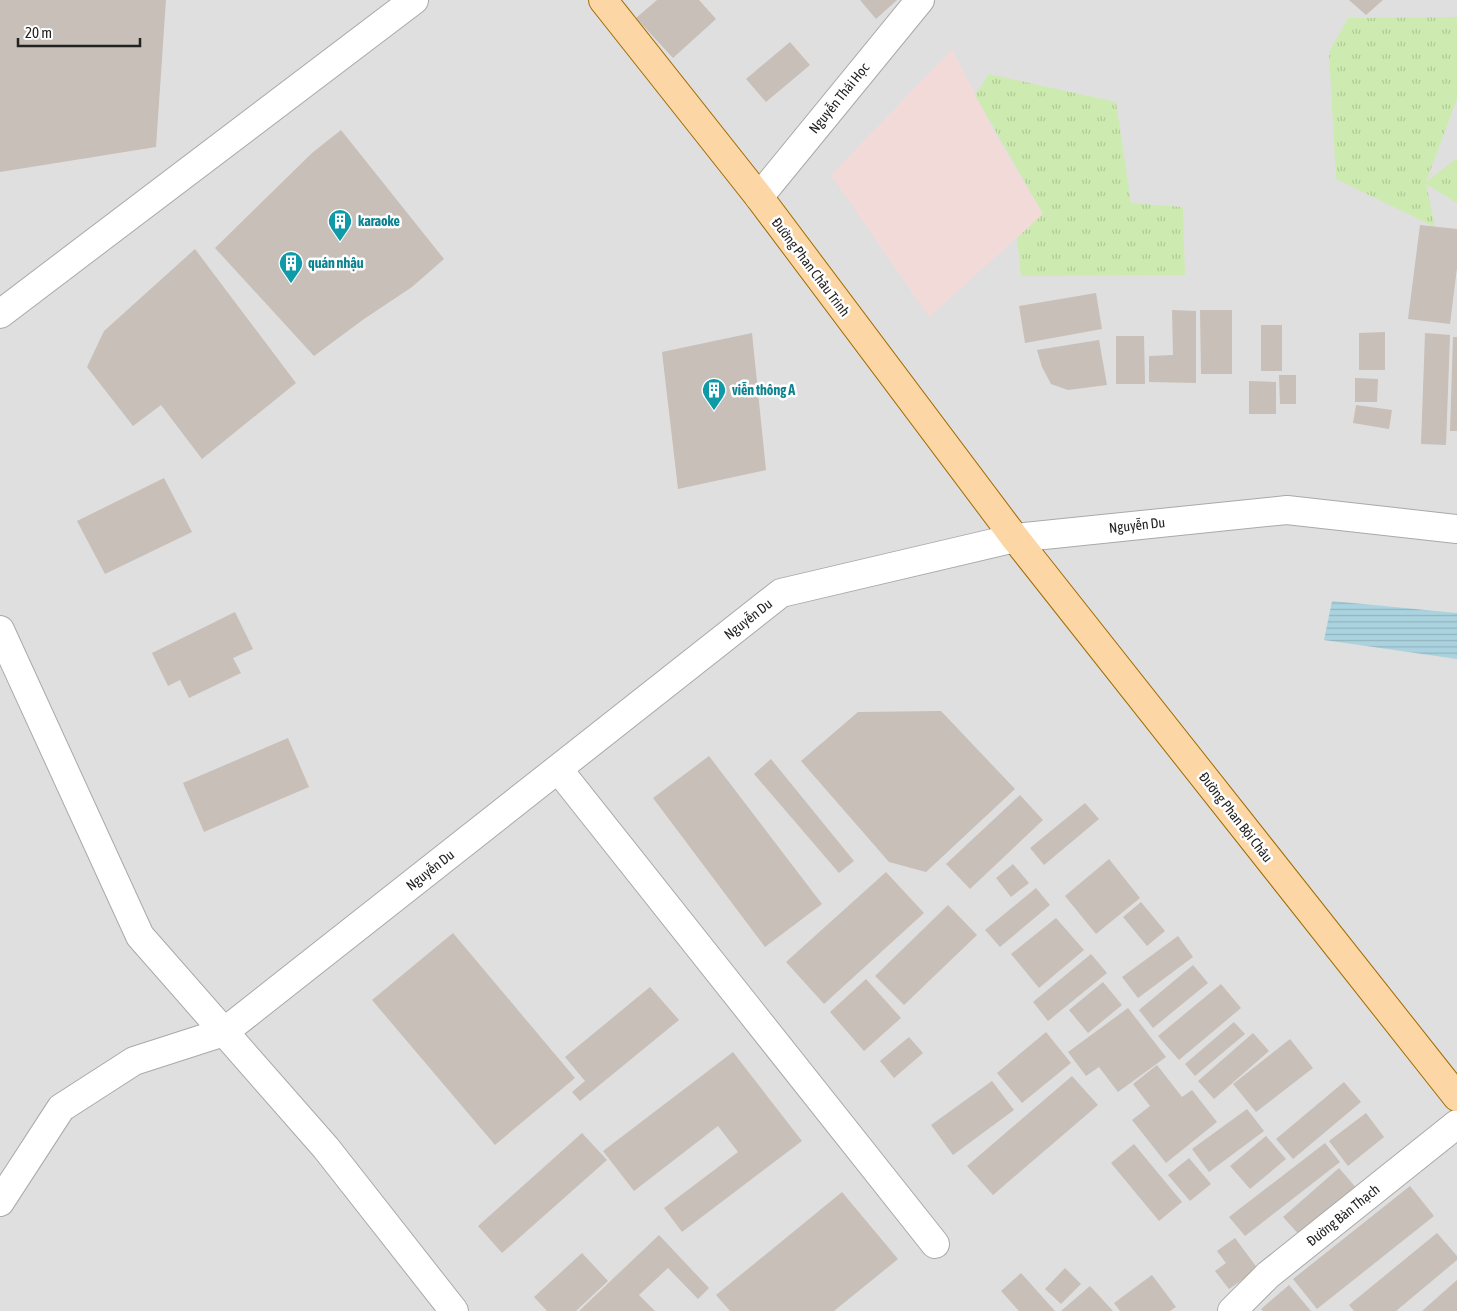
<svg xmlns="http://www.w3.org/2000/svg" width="1457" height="1311" font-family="'Asap Condensed',sans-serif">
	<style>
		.residential { fill: #e0dfdf }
		.commercial { fill: #f2dad9 }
		.grass { fill: url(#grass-tufts) }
		.water { fill: url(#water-rules) }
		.building { fill: #c7bfb8 }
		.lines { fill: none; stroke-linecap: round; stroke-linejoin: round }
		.minor-casing { stroke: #a9a9a9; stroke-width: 30 }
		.tertiary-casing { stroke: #a9a9a9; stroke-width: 30 }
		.primary-casing { stroke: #a06b00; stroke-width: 30 }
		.minor { stroke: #fff; stroke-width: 28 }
		.tertiary { stroke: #fff; stroke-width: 28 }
		.primary { stroke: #fcd6a4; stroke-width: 28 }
		.labels { text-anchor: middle; stroke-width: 5; stroke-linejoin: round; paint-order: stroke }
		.street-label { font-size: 14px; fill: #222; stroke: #fff }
		.culture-label { font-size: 14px; font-weight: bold; fill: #0d838f; stroke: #fff; text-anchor: start }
	</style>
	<defs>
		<pattern id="grass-tufts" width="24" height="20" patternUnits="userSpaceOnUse" patternTransform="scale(1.25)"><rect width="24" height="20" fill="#cdebb0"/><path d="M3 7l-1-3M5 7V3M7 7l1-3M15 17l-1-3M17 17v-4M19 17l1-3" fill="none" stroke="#b0c997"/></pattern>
		<pattern id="water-rules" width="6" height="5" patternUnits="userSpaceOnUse" patternTransform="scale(1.25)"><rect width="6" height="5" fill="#aad3df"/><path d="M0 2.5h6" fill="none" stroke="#92b5bf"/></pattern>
	</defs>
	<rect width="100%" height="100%" fill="#f2efe9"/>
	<rect class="residential" x="0" y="0" width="1457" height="1311"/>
	<polygon class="commercial" points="952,49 996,136 1043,214 929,317 831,175"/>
	<g class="grass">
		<polygon points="1457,17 1457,99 1426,182 1457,158 1457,203 1426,184 1435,227 1336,179 1329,52 1348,18"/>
		<polygon points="989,74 1116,102 1131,203 1183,207 1185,275 1021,276 1017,238 1043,214 975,95"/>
	</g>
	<polygon class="water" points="1332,601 1457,613 1457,659 1324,640"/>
	<g class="building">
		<polygon points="0,0 166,0 156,147 0,172"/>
		<polygon points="657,0 699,0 716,19 673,58 636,18"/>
		<polygon points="860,0 897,0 876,19"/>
		<polygon points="1349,0 1383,0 1366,15"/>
		<polygon points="790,42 810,65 766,102 746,79"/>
		<polygon points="341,130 444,259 412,287 364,319 314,356 215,248 312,153"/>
		<polygon points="1420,225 1457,229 1457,268 1450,324 1408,319"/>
		<polygon points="195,249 296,383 202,459 161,405 133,426 87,367 104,331"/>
		<polygon points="1096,293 1102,329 1025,343 1019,306"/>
		<polygon points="1172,310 1196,311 1196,383 1149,382 1149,356 1173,355"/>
		<polygon points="1200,310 1232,310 1232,374 1201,374"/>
		<rect x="1261" y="325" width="21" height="46"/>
		<polygon points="1385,332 1385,370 1359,370 1359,333"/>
		<polygon points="752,333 766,470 678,489 662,352"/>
		<polygon points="1425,333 1450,335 1446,445 1421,444"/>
		<polygon points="1116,336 1144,336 1145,384 1116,384"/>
		<polygon points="1453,337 1457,337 1457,431 1450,431"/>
		<polygon points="1099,340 1107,385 1068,390 1051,384 1042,367 1037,350"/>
		<polygon points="1279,375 1296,375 1296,404 1280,404"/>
		<polygon points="1355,378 1378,379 1377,402 1355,402"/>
		<polygon points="1249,381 1276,382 1276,414 1249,414"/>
		<polygon points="1356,405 1392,410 1389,429 1353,423"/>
		<polygon points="164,478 192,532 105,574 77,521"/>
		<polygon points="235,612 253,649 233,658 241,673 189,698 180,680 168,686 152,653"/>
		<polygon points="941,711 1015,789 926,872 889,862 801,761 858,712"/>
		<polygon points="288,738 309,787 204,832 183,783"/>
		<polygon points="709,756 822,904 765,947 653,798"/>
		<polygon points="771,759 854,861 839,873 754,774"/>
		<polygon points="1020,795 1043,820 970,889 946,864"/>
		<polygon points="1085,803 1099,819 1044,865 1030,848"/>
		<polygon points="1109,859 1140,898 1096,934 1065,896"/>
		<polygon points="1013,864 1029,883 1011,897 996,878"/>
		<polygon points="886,872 924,913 824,1004 786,962"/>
		<polygon points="1036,888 1050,905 1000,947 985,930"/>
		<polygon points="1141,902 1165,931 1147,946 1123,917"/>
		<polygon points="948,905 977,935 904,1005 875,976"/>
		<polygon points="1056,918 1084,950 1039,988 1011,954"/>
		<polygon points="453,933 575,1078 495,1145 372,1000"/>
		<polygon points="1178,936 1193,957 1138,998 1122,977"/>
		<polygon points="1091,954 1107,973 1048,1021 1033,1002"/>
		<polygon points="1193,965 1208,983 1153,1028 1139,1010"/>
		<polygon points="866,979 901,1018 864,1051 830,1012"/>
		<polygon points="1103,982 1122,1005 1088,1033 1069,1010"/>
		<polygon points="1221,984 1241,1008 1179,1060 1158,1036"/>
		<polygon points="650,987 679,1020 580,1101 572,1092 585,1081 565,1057"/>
		<polygon points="1128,1008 1166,1057 1118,1092 1099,1067 1086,1076 1068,1052"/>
		<polygon points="1234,1022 1245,1034 1195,1076 1185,1064"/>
		<polygon points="1046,1032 1071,1063 1022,1103 997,1073"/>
		<polygon points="1253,1033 1269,1051 1214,1099 1198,1081"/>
		<polygon points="909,1037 923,1053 894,1078 880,1061"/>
		<polygon points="1290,1039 1313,1068 1256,1112 1233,1084"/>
		<polygon points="733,1052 802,1141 682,1232 664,1208 738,1152 718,1126 634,1191 603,1151"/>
		<polygon points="1157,1065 1182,1097 1192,1090 1217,1122 1166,1163 1132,1120 1150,1106 1133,1084"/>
		<polygon points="1072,1076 1098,1105 993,1195 967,1166"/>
		<polygon points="992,1081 1014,1110 953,1155 931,1125"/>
		<polygon points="1344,1082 1361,1102 1293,1159 1276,1139"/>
		<polygon points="1247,1109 1264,1131 1209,1172 1192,1149"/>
		<polygon points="1366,1113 1384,1137 1348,1166 1329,1141"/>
		<polygon points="582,1133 607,1160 502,1253 478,1226"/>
		<polygon points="1266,1136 1286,1159 1250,1189 1230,1166"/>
		<polygon points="1325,1143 1340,1162 1245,1236 1229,1217"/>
		<polygon points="1134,1144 1182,1202 1159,1221 1111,1163"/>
		<polygon points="1189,1158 1211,1184 1190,1201 1168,1175"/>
		<polygon points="1339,1168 1358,1190 1303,1239 1283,1217"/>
		<polygon points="1410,1186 1434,1216 1317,1309 1293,1279"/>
		<polygon points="842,1192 898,1259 834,1311 730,1311 716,1295"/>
		<polygon points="1437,1233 1457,1256 1457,1260 1396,1311 1354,1311 1349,1305"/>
		<polygon points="659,1235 709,1288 698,1299 668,1268 639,1295 655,1311 579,1311"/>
		<polygon points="1235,1238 1258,1269 1229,1289 1215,1271 1226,1263 1217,1251"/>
		<polygon points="582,1253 608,1281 576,1311 547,1311 534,1297"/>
		<polygon points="1065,1268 1081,1284 1061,1304 1045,1289"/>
		<polygon points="1021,1273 1055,1311 1019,1311 1001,1291"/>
		<polygon points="1152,1275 1176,1307 1170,1311 1120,1311 1114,1303"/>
		<polygon points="1457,1280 1457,1311 1422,1311"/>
		<polygon points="1289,1285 1311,1311 1263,1311 1261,1309"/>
		<polygon points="1090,1286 1113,1311 1061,1311"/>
	</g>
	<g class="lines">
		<g class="minor-casing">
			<g id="minor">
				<polyline points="759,197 920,0"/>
				<polyline points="0,314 414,0"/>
				<polyline points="0,630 140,936 326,1148 454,1311"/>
				<polyline points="558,769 935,1244"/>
				<polyline points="0,1202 61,1108 134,1061 224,1032"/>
				<polyline points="1232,1311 1268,1275 1457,1124"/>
			</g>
		</g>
		<g class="tertiary-casing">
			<polyline id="tertiary" points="224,1032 781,593 1015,538 1287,510 1457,529"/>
		</g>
		<g class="primary-casing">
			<polyline id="primary" points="603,0 759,197 1015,538 1457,1097"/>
		</g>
		<use href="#minor" class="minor"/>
		<use href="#tertiary" class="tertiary"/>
		<use href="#primary" class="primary"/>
	</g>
	<defs>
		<g id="building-pin" transform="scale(1.25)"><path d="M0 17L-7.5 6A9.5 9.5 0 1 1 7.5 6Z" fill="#0f9aa8" stroke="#fff"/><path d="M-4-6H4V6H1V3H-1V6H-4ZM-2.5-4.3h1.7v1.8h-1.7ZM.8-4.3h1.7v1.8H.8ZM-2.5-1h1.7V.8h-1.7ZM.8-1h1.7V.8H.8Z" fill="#fff"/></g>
	</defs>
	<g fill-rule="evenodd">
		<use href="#building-pin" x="340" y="221"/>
		<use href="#building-pin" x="291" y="263"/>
		<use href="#building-pin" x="714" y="390"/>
	</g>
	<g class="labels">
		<g class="street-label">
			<text transform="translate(839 98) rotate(-51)" y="5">Nguyễn Thái Học</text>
			<text transform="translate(811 267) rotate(53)" y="5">Đường Phan Châu Trinh</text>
			<text transform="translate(1137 525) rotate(-6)" y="5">Nguyễn Du</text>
			<text transform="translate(748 619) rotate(-38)" y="5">Nguyễn Du</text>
			<text transform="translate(1236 817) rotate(52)" y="5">Đường Phan Bội Châu</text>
			<text transform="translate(430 870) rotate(-38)" y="5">Nguyễn Du</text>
			<text transform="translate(1343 1215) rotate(-39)" y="5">Đường Bàn Thạch</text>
		</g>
		<g class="culture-label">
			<text x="358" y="226">karaoke</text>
			<text x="308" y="268">quán nhậu</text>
			<text x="732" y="395">viễn thông A</text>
		</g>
	</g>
	<path d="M18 38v8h122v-8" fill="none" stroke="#222222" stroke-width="2.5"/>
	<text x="25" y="38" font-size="15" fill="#222222" stroke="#ffffff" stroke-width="4" paint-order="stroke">20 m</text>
</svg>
